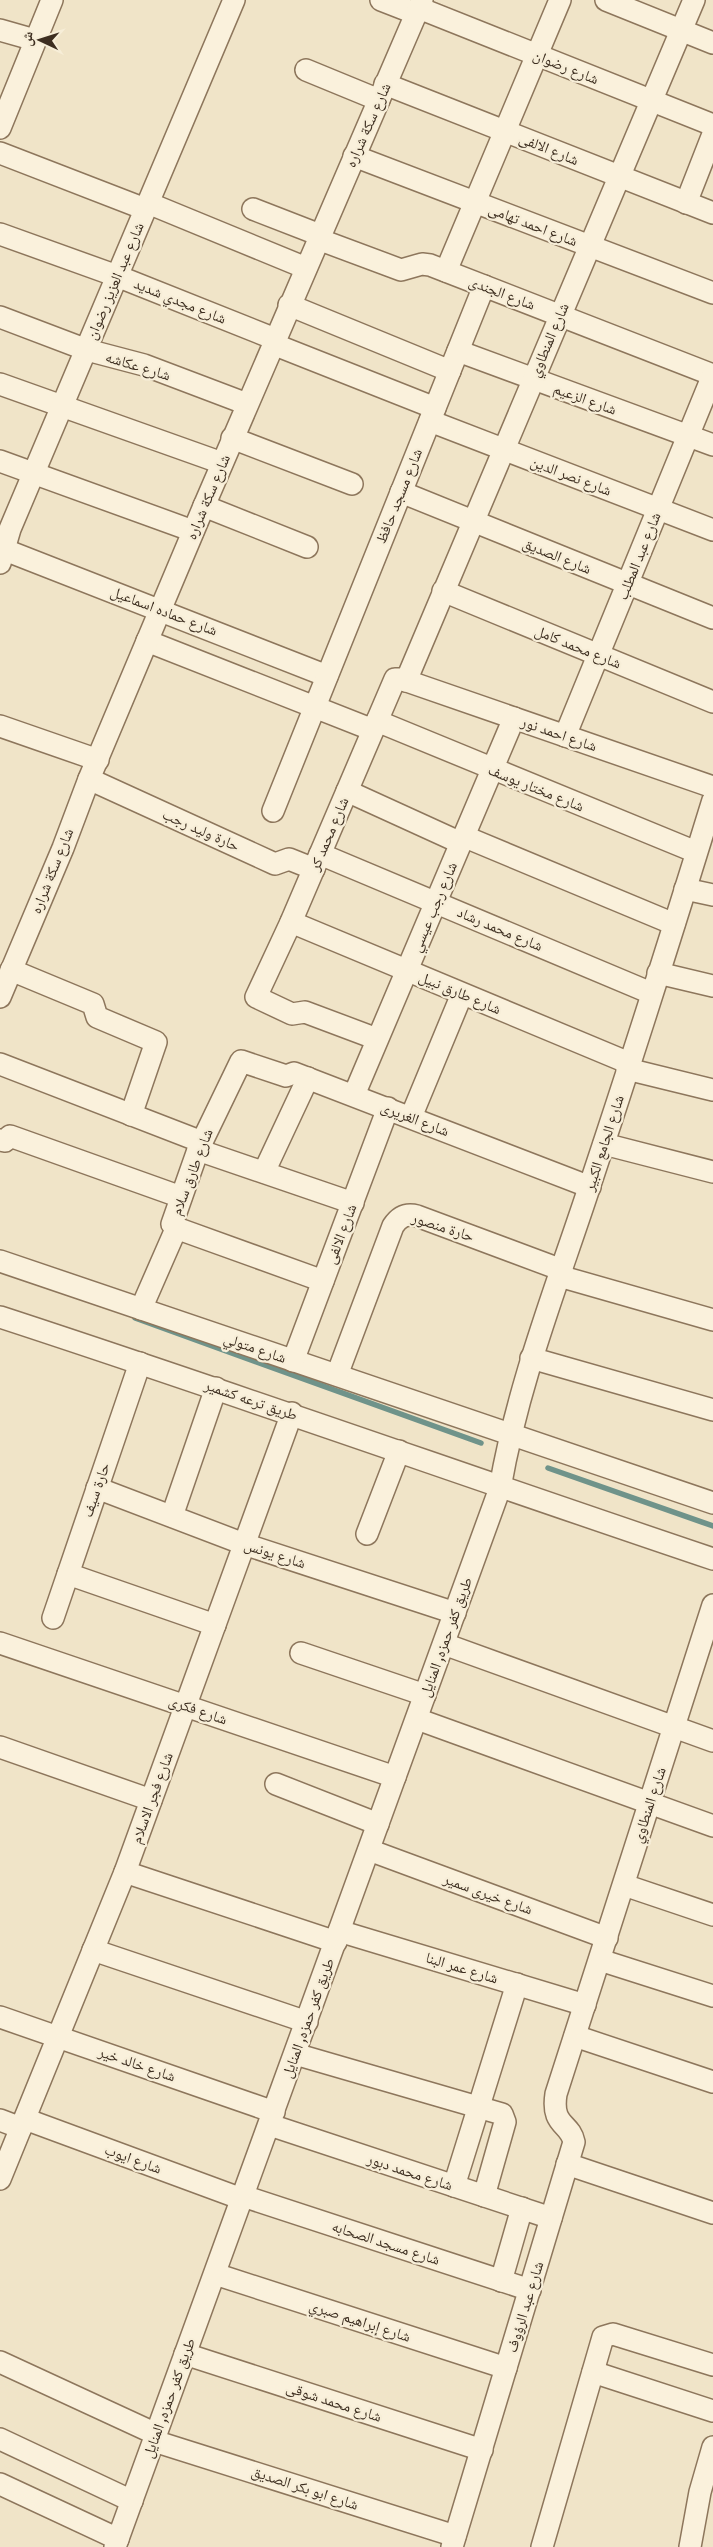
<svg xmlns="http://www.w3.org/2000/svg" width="713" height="2547" font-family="Merriweather,'Noto Naskh Arabic',serif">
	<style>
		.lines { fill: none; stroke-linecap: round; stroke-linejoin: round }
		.stream { stroke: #6f938a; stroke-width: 5.5 }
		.street-casing { stroke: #8d765c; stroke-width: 24 }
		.street { stroke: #faf1dc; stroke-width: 21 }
		.labels { text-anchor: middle; stroke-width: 4.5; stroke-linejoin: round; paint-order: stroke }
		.street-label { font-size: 15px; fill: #3d2e20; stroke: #f7eed8 }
	</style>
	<rect width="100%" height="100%" fill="#f0e4c8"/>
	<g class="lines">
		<g class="stream">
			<polyline points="135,1318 481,1443"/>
			<polyline points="548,1468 713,1526"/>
		</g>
		<g class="street-casing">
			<g id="street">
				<polyline points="381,0 417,14"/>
				<polyline points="606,0 713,43"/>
				<polyline points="419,8 713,125"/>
				<polyline points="0,30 35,40"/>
				<polyline points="306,70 379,100"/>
				<polyline points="385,84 713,213"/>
				<polyline points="0,128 52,0"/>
				<polyline points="0,153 145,209"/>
				<polyline points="354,156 713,293"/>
				<polyline points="148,203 306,268"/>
				<polyline points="686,203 713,134"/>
				<polyline points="253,209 320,235"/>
				<polyline points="0,234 117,276 275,339"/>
				<polyline points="318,239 401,270 422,264 430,265 713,375"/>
				<polyline points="446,271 560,0"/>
				<polyline points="289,305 450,371"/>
				<polyline points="0,317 87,350 144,365 247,404"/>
				<polyline points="273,344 435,408"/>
				<polyline points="458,351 713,445"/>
				<polyline points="0,384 222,463"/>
				<polyline points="430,421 713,530"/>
				<polyline points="232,438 352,484"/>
				<polyline points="0,461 193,531"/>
				<polyline points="401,492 713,618"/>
				<polyline points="204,506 307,547"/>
				<polyline points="0,548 327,676"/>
				<polyline points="0,563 10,529 234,0"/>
				<polyline points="443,591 713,702"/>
				<polyline points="147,641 373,730"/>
				<polyline points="406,681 694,0"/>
				<polyline points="377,721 696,852"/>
				<polyline points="0,726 98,760"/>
				<polyline points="565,736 713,375"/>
				<polyline points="89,779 275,864 289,859 314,869"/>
				<polyline points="347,791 461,843"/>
				<polyline points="273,811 484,286"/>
				<polyline points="463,836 674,924"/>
				<polyline points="320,854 651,993"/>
				<polyline points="685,889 713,895"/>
				<polyline points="291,922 629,1063"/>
				<polyline points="11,970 93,1004 97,1017 156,1042 131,1115"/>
				<polyline points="658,973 713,986"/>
				<polyline points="0,997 63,848 89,779 204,506 422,0"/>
				<polyline points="377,1039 305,1012 292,1014 256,997 291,922 395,679 401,679 713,787"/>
				<polyline points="0,1064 202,1142"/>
				<polyline points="627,1069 713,1090"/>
				<polyline points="354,1095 514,718"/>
				<polyline points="411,1117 462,994"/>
				<polyline points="0,1140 5,1141 10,1136 181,1197"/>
				<polyline points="604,1144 713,1172"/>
				<polyline points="198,1150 353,1203"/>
				<polyline points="264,1172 308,1078"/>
				<polyline points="176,1228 323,1281"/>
				<polyline points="0,1261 713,1503"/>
				<polyline points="559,1276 713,1320"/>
				<polyline points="141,1309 176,1229 172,1224 198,1150 241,1061 286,1076 294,1073 590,1187"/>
				<path d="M0,1317C239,1395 475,1479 713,1559"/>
				<polyline points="531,1358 713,1410"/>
				<polyline points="293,1361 388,1108"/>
				<path d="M337,1375L393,1226C399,1217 406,1213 417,1216L562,1270"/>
				<polyline points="97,1488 244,1544 455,1613"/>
				<polyline points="172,1516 216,1388"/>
				<polyline points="367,1534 399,1451"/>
				<polyline points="68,1574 215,1625"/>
				<polyline points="53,1618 140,1363"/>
				<polyline points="0,1643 395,1777"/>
				<polyline points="444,1644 713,1741"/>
				<polyline points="301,1653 425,1695"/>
				<polyline points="417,1719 713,1826"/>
				<polyline points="0,1747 151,1800"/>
				<polyline points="276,1784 378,1824"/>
				<polyline points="369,1850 607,1938"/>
				<polyline points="125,1872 336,1942"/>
				<polyline points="624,1885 713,1915"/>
				<polyline points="339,1931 585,2005"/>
				<polyline points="93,1950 307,2022"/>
				<polyline points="600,1960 713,1996"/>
				<polyline points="0,2017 274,2112"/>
				<polyline points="575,2036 713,2082"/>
				<polyline points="295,2054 502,2114 505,2122 484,2196"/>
				<polyline points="25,2119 242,2199"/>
				<polyline points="0,2120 21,2128"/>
				<polyline points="270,2125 551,2218"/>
				<polyline points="567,2164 713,2213"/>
				<polyline points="0,2179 125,1872 292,1413"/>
				<polyline points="454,2186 517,1984"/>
				<polyline points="243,2196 530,2290"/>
				<polyline points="215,2274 506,2368"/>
				<polyline points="501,2281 522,2208"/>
				<polyline points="185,2354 482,2450"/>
				<polyline points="0,2362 156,2434"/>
				<polyline points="593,2372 713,2411"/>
				<polyline points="0,2439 132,2501"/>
				<polyline points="154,2441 455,2536"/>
				<polyline points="0,2484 118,2539"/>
				<path d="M115,2547L500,1488C518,1384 556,1288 589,1188C632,1059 673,930 713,800"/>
				<path d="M452,2547L574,2142C570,2122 551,2127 556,2094L713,1605"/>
				<polyline points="542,2547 603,2337 613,2334 713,2365"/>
				<polyline points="690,2547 700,2492 713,2447"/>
			</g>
		</g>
		<use href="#street" class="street"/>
	</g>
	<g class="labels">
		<g class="street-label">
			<text transform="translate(566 67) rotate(22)" y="5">شارع رضوان</text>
			<text transform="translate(368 125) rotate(-66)" y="5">شارع سكة شراره</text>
			<text transform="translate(549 149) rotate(22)" y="5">شارع الالفى</text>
			<text transform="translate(533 225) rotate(21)" y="5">شارع احمد تهامى</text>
			<text transform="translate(115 281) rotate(-67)" y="5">شارع عبد العزيز رضوان</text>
			<text transform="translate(502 293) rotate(21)" y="5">شارع الجندى</text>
			<text transform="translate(180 301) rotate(22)" y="5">شارع مجدي شديد</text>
			<text transform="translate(549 340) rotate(-67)" y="5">شارع المنطاوي</text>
			<text transform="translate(138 366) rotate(17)" y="5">شارع عكاشه</text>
			<text transform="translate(585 399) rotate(20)" y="5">شارع الزعيم</text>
			<text transform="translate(571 476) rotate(21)" y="5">شارع نصر الدين</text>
			<text transform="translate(399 496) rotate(-68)" y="5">شارع مسجد حافظ</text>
			<text transform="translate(208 497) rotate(-67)" y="5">شارع سكة شراره</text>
			<text transform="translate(557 556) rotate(22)" y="5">شارع الصديق</text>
			<text transform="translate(639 556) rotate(-68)" y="5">شارع عبد المطلب</text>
			<text transform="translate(164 611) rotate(21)" y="5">شارع حماده اسماعيل</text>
			<text transform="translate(578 647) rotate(22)" y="5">شارع محمد كامل</text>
			<text transform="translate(559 734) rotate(19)" y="5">شارع احمد نور</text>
			<text transform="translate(536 788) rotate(22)" y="5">شارع مختار يوسف</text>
			<text transform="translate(201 830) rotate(24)" y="5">حارة وليد رجب</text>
			<text transform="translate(329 834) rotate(-67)" y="5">شارع محمد كر</text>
			<text transform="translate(52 871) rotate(-68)" y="5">شارع سكة شراره</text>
			<text transform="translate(434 907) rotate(-67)" y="5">شارع رجب عيسي</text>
			<text transform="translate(500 929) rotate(23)" y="5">شارع محمد رشاد</text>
			<text transform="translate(460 993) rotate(23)" y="5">شارع طارق نبيل</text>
			<text transform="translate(415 1119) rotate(21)" y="5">شارع الغريرى</text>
			<text transform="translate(604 1143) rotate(-72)" y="5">شارع الجامع الكبير</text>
			<text transform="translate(192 1172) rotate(-69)" y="5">شارع طارق سلام</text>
			<text transform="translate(443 1227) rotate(18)" y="5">حارة منصور</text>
			<text transform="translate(341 1234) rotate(-69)" y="5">شارع الالفى</text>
			<text transform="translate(255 1348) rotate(19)" y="5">شارع متولي</text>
			<text transform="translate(251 1400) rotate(19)" y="5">طريق ترعه كشمير</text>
			<text transform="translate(96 1490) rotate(-71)" y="5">حارة سيف</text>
			<text transform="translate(275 1554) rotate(18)" y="5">شارع يونس</text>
			<text transform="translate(446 1637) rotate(-70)" y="5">طريق كفر حمزه, المنايل</text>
			<text transform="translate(198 1710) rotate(19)" y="5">شارع فكرى</text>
			<text transform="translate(152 1798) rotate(-70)" y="5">شارع فجر الاسلام</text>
			<text transform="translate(649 1805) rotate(-72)" y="5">شارع المنطاوي</text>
			<text transform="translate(488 1894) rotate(20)" y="5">شارع خيرى سمير</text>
			<text transform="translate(462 1968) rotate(17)" y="5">شارع عمر البنا</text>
			<text transform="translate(308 2018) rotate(-70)" y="5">طريق كفر حمزه, المنايل</text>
			<text transform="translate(137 2064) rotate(19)" y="5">شارع خالد خير</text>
			<text transform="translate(133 2159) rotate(20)" y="5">شارع ايوب</text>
			<text transform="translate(410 2172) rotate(18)" y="5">شارع محمد دبور</text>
			<text transform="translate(386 2243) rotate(18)" y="5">شارع مسجد الصحابه</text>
			<text transform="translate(525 2307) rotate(-73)" y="5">شارع عبد الرؤوف</text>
			<text transform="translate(360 2321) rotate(18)" y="5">شارع إبراهيم صبري</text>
			<text transform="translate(169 2398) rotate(-70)" y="5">طريق كفر حمزه, المنايل</text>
			<text transform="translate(334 2402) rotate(18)" y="5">شارع محمد شوقى</text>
			<text transform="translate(305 2488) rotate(18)" y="5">شارع ابو بكر الصديق</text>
		</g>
	</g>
	<g transform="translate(40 40) rotate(274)" stroke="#f7eed8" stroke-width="4" paint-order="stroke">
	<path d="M0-4L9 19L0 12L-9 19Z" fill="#3d2e20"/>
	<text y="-8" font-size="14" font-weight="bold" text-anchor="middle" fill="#3d2e20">ش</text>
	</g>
</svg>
